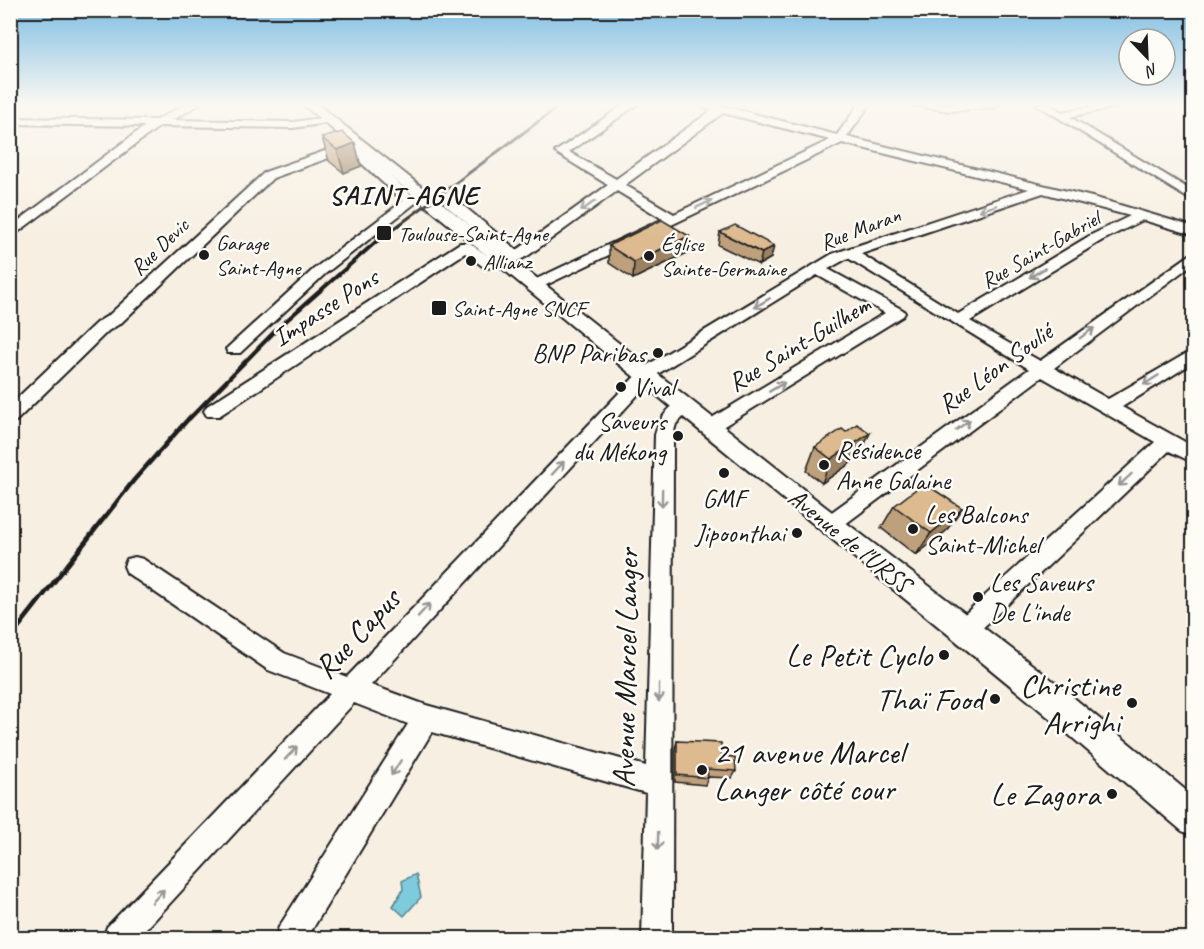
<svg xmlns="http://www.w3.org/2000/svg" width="1204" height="949" font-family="Caveat,sans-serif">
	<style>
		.water { fill: #7dcbdb; stroke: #56858f; stroke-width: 1.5 }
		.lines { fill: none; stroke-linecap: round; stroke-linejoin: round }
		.minor-casing { stroke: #1c1c1c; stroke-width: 4 }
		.major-casing { stroke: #1c1c1c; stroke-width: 4 }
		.minor { fill: #fdfcf7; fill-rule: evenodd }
		.major { fill: #fdfcf7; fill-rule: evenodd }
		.rail-far2 { stroke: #1c1c1c; stroke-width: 3 }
		.rail-far1 { stroke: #1c1c1c; stroke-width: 4 }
		.rail { stroke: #1c1c1c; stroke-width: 4.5 }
		.wall { fill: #bea07b; stroke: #1c1c1c; stroke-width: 1.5 }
		.shaded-wall { fill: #9b8264; stroke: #1c1c1c; stroke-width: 1.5 }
		.building { fill: #ddba8f; stroke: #1c1c1c; stroke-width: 1.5 }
		.oneway { stroke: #989794 }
		.poi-dot { fill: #1c1c1c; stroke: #fdfcf7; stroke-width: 2 }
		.labels { text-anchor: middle; stroke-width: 5; stroke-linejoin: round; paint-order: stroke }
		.far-street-label { font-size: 22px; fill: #1c1c1c; stroke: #fdfcf7 }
		.far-poi-label { font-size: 22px; fill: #1c1c1c; stroke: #fdfcf7; text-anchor: start }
		.street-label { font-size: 26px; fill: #1c1c1c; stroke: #fdfcf7 }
		.poi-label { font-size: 26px; fill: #1c1c1c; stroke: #fdfcf7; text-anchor: start }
		.far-district-label { font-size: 27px; font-weight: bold; letter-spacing: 1.5px; fill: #1c1c1c; stroke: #fdfcf7 }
		.near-street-label { font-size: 32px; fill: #1c1c1c; stroke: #fdfcf7 }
		.near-poi-label { font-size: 32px; fill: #1c1c1c; stroke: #fdfcf7; text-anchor: end }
	</style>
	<rect width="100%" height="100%" fill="#f7efe2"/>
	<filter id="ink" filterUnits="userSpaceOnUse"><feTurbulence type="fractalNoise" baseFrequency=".0167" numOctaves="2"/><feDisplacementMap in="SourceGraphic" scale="12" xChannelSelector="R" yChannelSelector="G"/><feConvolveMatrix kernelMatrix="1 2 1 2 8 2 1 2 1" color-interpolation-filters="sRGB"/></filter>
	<g filter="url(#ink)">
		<polygon class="water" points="416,874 421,897 404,916 393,906 403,889 402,881"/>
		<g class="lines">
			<g class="minor-casing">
				<g id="minor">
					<polygon points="186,104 200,104 172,120 293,122 328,117 334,120 328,123 293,128 160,126 10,238 10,227 145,126 10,124 10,118 156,120"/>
					<path d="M625,104H638L569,152L616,179L712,110L695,104H715L837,135L859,104H870L847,137L1096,198L1194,227V235L1143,220L1101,241L970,321L1040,361L1194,252V263L1054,368L1108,399L1194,349V362L1122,407L1194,447V463L1169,451L972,638L964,641L956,638L952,630L956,622L1155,442L1042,377L836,531L829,534L822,531L819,525L822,519L1029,369L848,258L828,269L903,310L905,313L903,316L711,434L705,432L702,427L705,422L885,313L817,275L656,375L371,685L426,705L646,766L655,435C659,420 672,397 691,402L694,407L676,424L673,435L672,938H642L646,793L432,732L307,938H275L279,927L408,724L354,703L138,938H103L107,927L330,694L268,670L127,573L124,566L127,559L135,557L143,559L284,653L347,677L644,367L832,254L1029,189L842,143L540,288H530L527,285L530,282L663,219L617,191L529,255L511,265L485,268L465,253L219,416H207L204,411L207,406L460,243H470L493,260L507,256L444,204V198H454L517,250L608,185L555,152ZM723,113L830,140L674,214L625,185ZM1043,193L1130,216L1091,235L958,314L861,254Z"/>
					<polygon points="906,104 1000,104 995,107 950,111"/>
					<polygon points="1036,104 1049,104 1062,112 1105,104 1129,104 1070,117 1194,192 1194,202"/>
					<polygon points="345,144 355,144 418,201 325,274 240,353 228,353 226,349 315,268 403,201 348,151 273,178 121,323 108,331 16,421 10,422 10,405 96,323 109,315 265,172"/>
				</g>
			</g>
			<g class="major-casing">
				<polygon id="major" points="302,104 317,104 823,505 1056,683 1194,797 1194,836 1182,831 1034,705"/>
			</g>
			<use href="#minor" class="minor"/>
			<use href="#major" class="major"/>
			<polyline class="rail-far2" points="376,242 562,104"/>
			<polyline class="rail-far1" points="189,419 279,327 378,240"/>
			<polyline class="rail" points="10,638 134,480 190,417"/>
		</g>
		<g class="wall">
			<polygon points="322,138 361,166 344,173 329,161"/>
			<polygon points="720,232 771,258 759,265 718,245"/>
			<polygon points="689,236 687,253 633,279 609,263 609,246"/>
			<polygon points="815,447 859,457 822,483 806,471"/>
			<polygon points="894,506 962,508 946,531 916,555 881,528"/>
			<polygon points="677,741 722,756 736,771 732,778 708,777 705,785 675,782 675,749"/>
		</g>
		<g class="shaded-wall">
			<polygon points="355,143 361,166 344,173 337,150"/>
			<polygon points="689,236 687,253 633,279 634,262"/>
			<polygon points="774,246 771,258 759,265 762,253"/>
			<polygon points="870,433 859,457 822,483 831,459"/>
			<polygon points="962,508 946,531 916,555 931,533"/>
		</g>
		<g class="building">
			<polygon points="342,132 355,143 337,150 322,138"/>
			<polygon points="662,220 689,236 634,262 609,246 614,243"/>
			<polygon points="735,225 774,246 762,253 720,232"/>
			<polygon points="857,424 870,433 831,459 815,447 842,429 846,432"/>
			<polygon points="924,483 962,508 931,533 894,506"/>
			<polygon points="677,741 721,743 722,756 735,757 736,771 707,769 708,778 677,775"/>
		</g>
		<defs><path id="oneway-shaft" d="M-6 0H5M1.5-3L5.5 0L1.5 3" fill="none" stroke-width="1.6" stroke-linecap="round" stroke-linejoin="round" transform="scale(1.5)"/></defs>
		<g class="oneway">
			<use href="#oneway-shaft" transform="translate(704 204) rotate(-25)"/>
			<use href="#oneway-shaft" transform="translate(588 206) rotate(144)"/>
			<use href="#oneway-shaft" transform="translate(988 208) rotate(163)"/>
			<use href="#oneway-shaft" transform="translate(1037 273) rotate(149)"/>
			<use href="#oneway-shaft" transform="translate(762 303) rotate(149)"/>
			<use href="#oneway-shaft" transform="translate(1087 333) rotate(-36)"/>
			<use href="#oneway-shaft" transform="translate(1151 380) rotate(148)"/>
			<use href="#oneway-shaft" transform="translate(777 387) rotate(-31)"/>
			<use href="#oneway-shaft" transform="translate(963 425) rotate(-36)"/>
			<use href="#oneway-shaft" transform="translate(558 468) rotate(-47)"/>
			<use href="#oneway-shaft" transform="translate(1125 480) rotate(137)"/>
			<use href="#oneway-shaft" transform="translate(662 498) rotate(91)"/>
			<use href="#oneway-shaft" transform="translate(424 610) rotate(-47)"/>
			<use href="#oneway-shaft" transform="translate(659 693) rotate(90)"/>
			<use href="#oneway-shaft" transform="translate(291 753) rotate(-47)"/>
			<use href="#oneway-shaft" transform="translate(396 768) rotate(122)"/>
			<use href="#oneway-shaft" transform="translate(658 841) rotate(91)"/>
			<use href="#oneway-shaft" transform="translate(158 896) rotate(-47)"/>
		</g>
	</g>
	<linearGradient id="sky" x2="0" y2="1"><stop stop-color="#7dbde3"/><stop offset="0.44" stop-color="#fbf8f2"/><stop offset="1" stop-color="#fbf8f2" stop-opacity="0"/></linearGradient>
	<rect width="1204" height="237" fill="url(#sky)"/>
	<g class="poi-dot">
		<rect x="376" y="225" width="16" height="16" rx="3"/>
		<circle cx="204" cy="255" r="6"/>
		<circle cx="649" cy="256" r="6"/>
		<circle cx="471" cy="261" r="6"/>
		<rect x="431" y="300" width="16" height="16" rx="3"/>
		<circle cx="658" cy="353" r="6"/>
		<circle cx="621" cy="387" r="6"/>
		<circle cx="678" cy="436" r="6"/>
		<circle cx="824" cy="465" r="6"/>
		<circle cx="724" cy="473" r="6"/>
		<circle cx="913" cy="529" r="6"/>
		<circle cx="797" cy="533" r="6"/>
		<circle cx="978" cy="597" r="6"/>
		<circle cx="944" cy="655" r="6"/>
		<circle cx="995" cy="699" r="6"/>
		<circle cx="1132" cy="703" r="6"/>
		<circle cx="702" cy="770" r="6"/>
		<circle cx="1112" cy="794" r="6"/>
	</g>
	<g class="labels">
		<g class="far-street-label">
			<text transform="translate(860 228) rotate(-21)" y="8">Rue Maran</text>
			<text transform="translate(159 246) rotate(-44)" y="8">Rue Devic</text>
			<text transform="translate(1040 249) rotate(-30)" y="8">Rue Saint-Gabriel</text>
		</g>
		<g class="far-poi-label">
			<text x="398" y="241">Toulouse-Saint-Agne</text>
			<text x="216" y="250">Garage<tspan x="216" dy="25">Saint-Agne</tspan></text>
			<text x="661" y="251">Église<tspan x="661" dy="25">Sainte-Germaine</tspan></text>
			<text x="483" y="269">Allianz</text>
			<text x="452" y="316">Saint-Agne SNCF</text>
		</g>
		<g class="street-label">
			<text transform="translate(325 307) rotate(-33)" y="9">Impasse Pons</text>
			<text transform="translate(799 343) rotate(-31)" y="9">Rue Saint-Guilhem</text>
			<text transform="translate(995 368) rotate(-36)" y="9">Rue Léon Soulié</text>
			<text transform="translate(850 540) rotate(39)" y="9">Avenue de l'URSS</text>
		</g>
		<g class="poi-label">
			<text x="646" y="362" text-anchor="end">BNP Paribas</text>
			<text x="633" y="396">Vival</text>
			<text x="666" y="430" text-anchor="end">Saveurs<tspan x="666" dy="30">du Mékong</tspan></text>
			<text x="836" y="459">Résidence<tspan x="836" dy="30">Anne Galaine</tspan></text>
			<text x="724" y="507" text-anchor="middle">GMF</text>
			<text x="925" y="523">Les Balcons<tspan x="925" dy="30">Saint-Michel</tspan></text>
			<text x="785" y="542" text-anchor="end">Jipoonthai</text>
			<text x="990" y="591">Les Saveurs<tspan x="990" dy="30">De L'inde</tspan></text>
		</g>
		<g class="far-district-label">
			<text x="404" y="204">SAINT-AGNE</text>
		</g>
		<g class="near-street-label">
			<text transform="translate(357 633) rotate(-47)" y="11">Rue Capus</text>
			<text transform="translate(625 668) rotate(-89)" y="11">Avenue Marcel Langer</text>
		</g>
		<g class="near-poi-label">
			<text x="932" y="666">Le Petit Cyclo</text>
			<text x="1120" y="696">Christine<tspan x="1120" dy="37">Arrighi</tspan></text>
			<text x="983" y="710">Thaï Food</text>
			<text x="714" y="763" text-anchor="start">21 avenue Marcel<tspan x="714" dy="37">Langer côté cour</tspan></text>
			<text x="1100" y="805">Le Zagora</text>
		</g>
	</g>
	<rect width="1204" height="949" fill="none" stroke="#fdfcf7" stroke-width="36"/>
	<rect x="18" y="18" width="1168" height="913" fill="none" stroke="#1c1c1c" stroke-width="2" filter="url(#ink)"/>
	<g transform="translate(1147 57) rotate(157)"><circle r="28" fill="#fdfcf7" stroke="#a3a29f" stroke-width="1.5"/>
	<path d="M0-4.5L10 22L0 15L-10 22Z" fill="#1c1c1c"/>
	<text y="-9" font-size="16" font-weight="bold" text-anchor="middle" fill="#1c1c1c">N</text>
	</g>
</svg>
